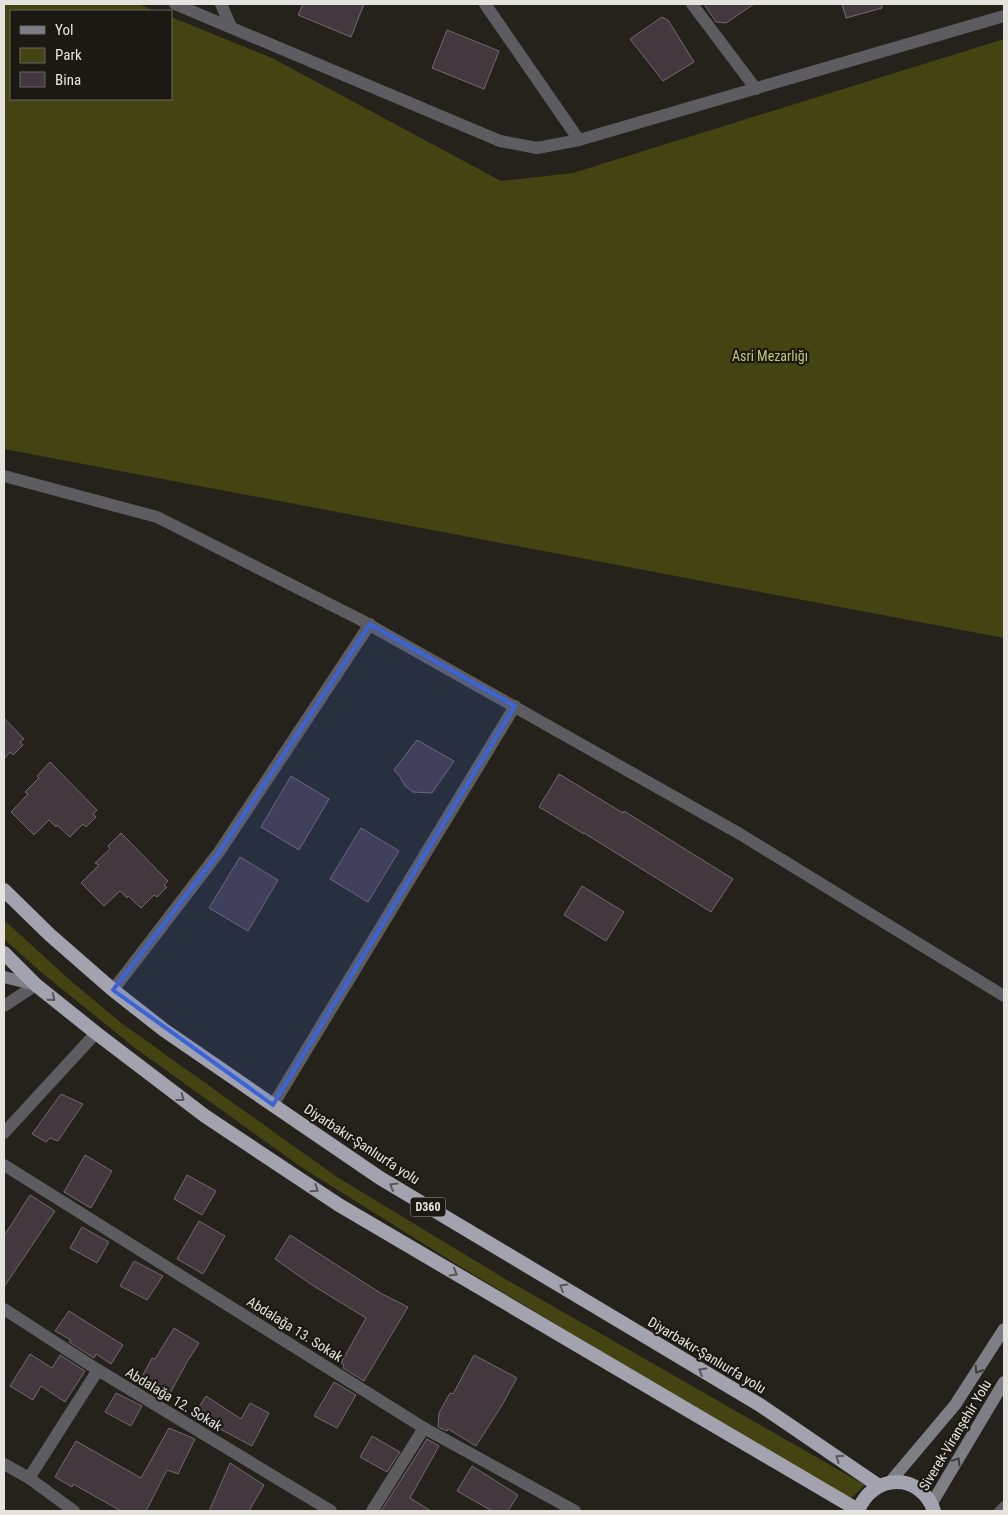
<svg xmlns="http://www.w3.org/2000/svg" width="1008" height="1515" font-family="'Roboto Condensed',sans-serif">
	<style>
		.green { fill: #434412 }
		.building { fill: #42383e; stroke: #73696e }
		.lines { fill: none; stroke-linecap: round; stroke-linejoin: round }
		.service { stroke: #5d5d61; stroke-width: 8 }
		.minor { stroke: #5d5d61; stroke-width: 12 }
		.tertiary { stroke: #5d5d61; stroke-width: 12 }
		.secondary { stroke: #7e7e85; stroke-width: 12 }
		.trunk { stroke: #a2a3ae; stroke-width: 14 }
		.oneway { stroke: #585758 }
		.oneway2 { stroke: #3e3c3a }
		.marked { fill: #3b64d9; fill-opacity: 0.2; stroke: #3b64d9; stroke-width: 4; stroke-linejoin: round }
		.labels { text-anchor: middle; stroke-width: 4.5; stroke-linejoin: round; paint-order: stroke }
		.shield { fill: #1b1911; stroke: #a8a6a0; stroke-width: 1 }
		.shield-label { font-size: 12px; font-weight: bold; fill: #e4e3dd }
		.park-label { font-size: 14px; fill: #c5c876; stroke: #1b1911 }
		.street-label { font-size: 14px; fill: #e4e3dd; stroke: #1b1911 }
	</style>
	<rect width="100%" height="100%" fill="#24221a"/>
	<g class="green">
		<polygon points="4,4 138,4 156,11 11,11 11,99 171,99 171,17 272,58 501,181 573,173 1004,39 1004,638 4,449"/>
		<polygon points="4,920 71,981 120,1022 337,1177 507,1280 865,1485 849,1500 456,1264 301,1167 135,1048 41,972 4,939"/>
	</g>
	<g class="building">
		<polygon points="303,4 364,4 351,37 298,15"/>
		<polygon points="704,4 754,4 726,23 716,22"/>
		<polygon points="842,4 882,4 882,8 846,18"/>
		<polygon points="662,17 668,20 694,62 663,81 630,39"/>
		<polygon points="447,30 499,51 484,89 432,68"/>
		<polygon points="4,718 24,739 20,742 23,745 13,755 10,752 4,759"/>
		<polygon points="417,740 454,761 432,793 413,792 405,786 400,777 394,770"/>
		<polygon points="50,762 97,810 93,814 96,817 86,827 83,824 70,837 57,825 56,827 49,820 34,835 11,812 28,794 25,792 39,778 37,776"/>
		<polygon points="559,774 623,813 624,811 733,879 711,912 584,833 584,834 539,807"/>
		<polygon points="291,776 329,799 299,850 261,827"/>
		<polygon points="361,828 399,851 368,902 330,879"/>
		<polygon points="121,833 168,881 164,885 167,887 157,897 154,895 141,908 128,896 127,898 120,891 104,906 81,883 99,865 95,863 110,849 108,846"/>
		<polygon points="240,857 278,880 248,931 209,908"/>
		<polygon points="582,886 624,912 606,941 564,915"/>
		<polygon points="61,1094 83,1104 58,1141 50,1138 46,1142 32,1134"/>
		<polygon points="85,1155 112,1171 91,1208 64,1192"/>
		<polygon points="187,1175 216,1191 202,1215 174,1199"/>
		<polygon points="30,1195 55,1211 4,1287 4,1236"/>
		<polygon points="199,1221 225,1236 203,1274 177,1259"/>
		<polygon points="82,1227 109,1242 97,1263 70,1248"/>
		<polygon points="290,1235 382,1294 408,1307 364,1381 343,1368 344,1365 341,1363 366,1318 312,1285 275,1259"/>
		<polygon points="134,1261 163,1276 147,1300 120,1286"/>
		<polygon points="69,1311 123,1345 111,1364 96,1354 94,1358 69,1342 71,1340 55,1331"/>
		<polygon points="174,1328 199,1343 187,1362 168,1397 152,1388 150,1392 138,1384 152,1358 155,1359"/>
		<polygon points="30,1354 52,1368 60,1355 85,1371 65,1402 41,1386 33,1400 10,1386"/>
		<polygon points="474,1355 517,1378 501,1407 476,1446 448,1429 447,1431 438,1427 439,1413 450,1393 453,1394"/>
		<polygon points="334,1382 356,1395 337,1428 314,1416"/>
		<polygon points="116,1393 142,1406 131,1426 105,1412"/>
		<polygon points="206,1396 241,1419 250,1403 269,1413 252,1446 222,1430 195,1413"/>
		<polygon points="169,1428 195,1439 178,1474 167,1470 146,1511 121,1511 73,1484 72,1487 55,1477 76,1441 141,1478"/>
		<polygon points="372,1436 400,1452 387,1472 360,1457"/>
		<polygon points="427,1439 439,1446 410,1498 431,1511 381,1511"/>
		<polygon points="230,1463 264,1485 249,1511 209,1511"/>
		<polygon points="472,1466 518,1495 508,1511 492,1511 457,1491"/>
	</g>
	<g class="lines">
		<polyline class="service" points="998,1511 1004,1505"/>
		<g class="minor">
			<polyline points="221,4 231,27"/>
			<polyline points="485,4 579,140"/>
			<polyline points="692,4 756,89"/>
			<polyline points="4,476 157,517 359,619 740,834 1004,996"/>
			<polyline points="113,990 219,852 370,624"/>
			<polyline points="4,1006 36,985"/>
			<polyline points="273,1105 515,706"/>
			<polyline points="4,1165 424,1428 575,1511"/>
			<polyline points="4,1309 98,1370 331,1511"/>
			<polyline points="4,1464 29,1478 74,1511"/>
			<polyline points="29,1478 98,1370"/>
			<polyline points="372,1511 424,1428"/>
		</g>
		<g class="tertiary">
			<polyline points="175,4 500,141 537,148 579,140 1004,16"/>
			<polyline points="4,1133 96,1033"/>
		</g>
		<g class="secondary">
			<polyline points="4,977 36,985"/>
			<polyline points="890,1482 955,1405 1004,1329"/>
			<polyline points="932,1503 1004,1382"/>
		</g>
		<g class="trunk">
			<polyline points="4,890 50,935 113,990 164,1030 273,1105 380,1178 760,1405 879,1486"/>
			<polyline points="4,953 36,985 96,1033 205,1116 339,1205 858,1510"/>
			<path d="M858,1511C872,1473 921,1472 934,1511"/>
		</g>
	</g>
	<defs><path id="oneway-chevron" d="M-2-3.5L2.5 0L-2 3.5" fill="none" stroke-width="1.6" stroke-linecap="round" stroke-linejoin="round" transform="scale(1.25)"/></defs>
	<g class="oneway">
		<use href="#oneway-chevron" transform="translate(52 998) rotate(39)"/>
		<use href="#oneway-chevron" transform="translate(181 1098) rotate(37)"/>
		<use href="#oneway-chevron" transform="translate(393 1186) rotate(-149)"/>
		<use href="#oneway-chevron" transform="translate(315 1189) rotate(34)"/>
		<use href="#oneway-chevron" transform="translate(454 1273) rotate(30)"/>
		<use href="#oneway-chevron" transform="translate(563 1287) rotate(-149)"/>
		<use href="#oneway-chevron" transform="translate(702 1371) rotate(-149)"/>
		<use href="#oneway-chevron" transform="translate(839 1458) rotate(-146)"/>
	</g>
	<g class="oneway2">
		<use href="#oneway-chevron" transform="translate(978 1370) rotate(123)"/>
		<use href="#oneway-chevron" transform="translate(957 1461) rotate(-59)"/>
	</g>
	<path class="marked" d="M370,624L515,706L273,1105L113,990L219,852Z"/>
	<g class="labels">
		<rect class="shield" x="410.5" y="1197.5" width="35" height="19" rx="4"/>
		<g class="shield-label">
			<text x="428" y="1211">D360</text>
		</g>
		<g class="park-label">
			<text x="770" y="361">Asri Mezarlığı</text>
		</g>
		<g class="street-label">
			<text transform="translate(362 1144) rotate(33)" y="5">Diyarbakır-Şanlıurfa yolu</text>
			<text transform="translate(295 1329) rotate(32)" y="5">Abdalağa 13. Sokak</text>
			<text transform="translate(707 1355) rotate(31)" y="5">Diyarbakır-Şanlıurfa yolu</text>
			<text transform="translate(174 1399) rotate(31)" y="5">Abdalağa 12. Sokak</text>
			<text transform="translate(955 1435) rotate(-59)" y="5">Siverek-Viranşehir Yolu</text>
		</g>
	</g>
	<rect width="1008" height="1515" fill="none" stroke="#e4e3dd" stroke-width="10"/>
	<rect x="10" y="10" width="162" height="90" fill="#1b1911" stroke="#6b6a63"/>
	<rect x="20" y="26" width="25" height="8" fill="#7e7e85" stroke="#6b6a63"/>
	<text x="55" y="35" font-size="15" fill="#e4e3dd">Yol</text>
	<rect x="20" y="48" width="25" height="15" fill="#434412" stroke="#6b6a63"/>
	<text x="55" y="60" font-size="15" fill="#e4e3dd">Park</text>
	<rect x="20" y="72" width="25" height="15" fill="#42383e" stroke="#6b6a63"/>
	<text x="55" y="85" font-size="15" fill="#e4e3dd">Bina</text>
</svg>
